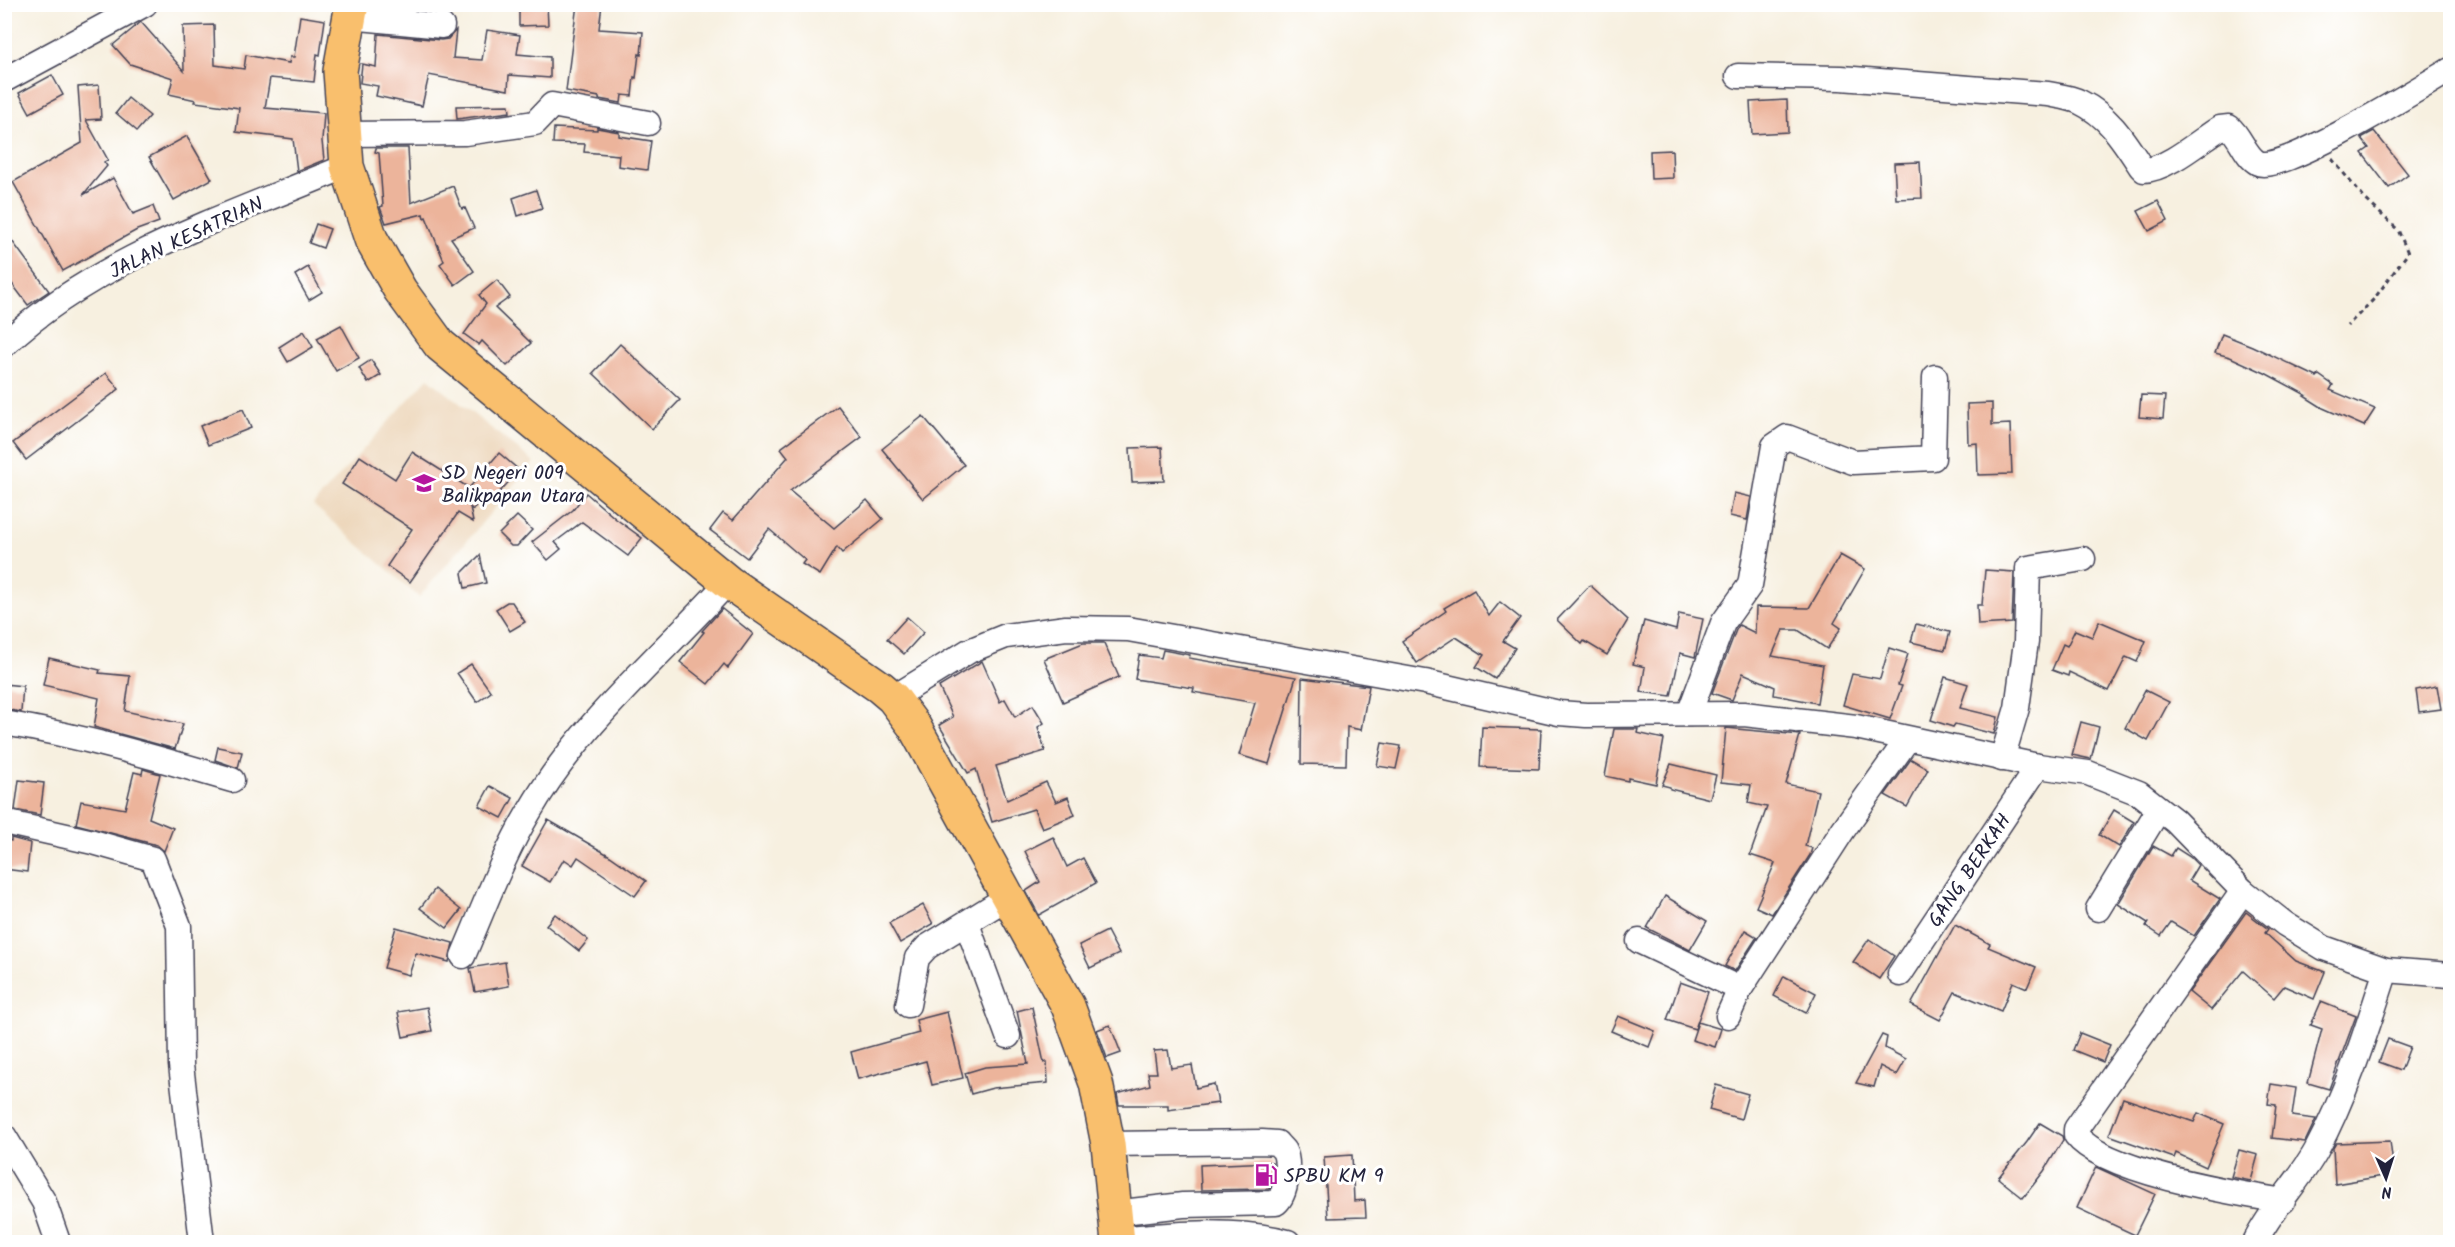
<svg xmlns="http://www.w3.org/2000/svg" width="2455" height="1247" font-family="Kalam,sans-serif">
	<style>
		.built { fill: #edd7bb }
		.building { fill: #ecb49b }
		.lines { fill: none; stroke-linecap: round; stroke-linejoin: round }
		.minor-casing { stroke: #424154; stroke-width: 27 }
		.highway-casing { stroke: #424154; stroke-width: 36 }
		.path { stroke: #424154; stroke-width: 3; stroke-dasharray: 4.5 4.5; stroke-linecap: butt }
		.minor { stroke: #fff; stroke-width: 24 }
		.highway { stroke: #f9bf6d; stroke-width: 33 }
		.labels { text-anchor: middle; stroke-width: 6; stroke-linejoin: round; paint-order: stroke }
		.street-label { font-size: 20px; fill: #22223b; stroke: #fff }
		.poi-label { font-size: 20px; fill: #22223b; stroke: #fff; text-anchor: start }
	</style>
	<rect width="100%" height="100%" fill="#fff"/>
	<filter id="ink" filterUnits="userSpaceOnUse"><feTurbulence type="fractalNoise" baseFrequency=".0167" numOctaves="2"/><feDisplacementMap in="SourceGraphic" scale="12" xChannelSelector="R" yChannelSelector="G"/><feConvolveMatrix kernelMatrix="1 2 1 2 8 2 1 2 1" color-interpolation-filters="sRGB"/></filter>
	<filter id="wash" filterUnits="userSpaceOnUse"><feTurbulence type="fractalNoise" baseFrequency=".008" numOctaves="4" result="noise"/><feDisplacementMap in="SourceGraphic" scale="24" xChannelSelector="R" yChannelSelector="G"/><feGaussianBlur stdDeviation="1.35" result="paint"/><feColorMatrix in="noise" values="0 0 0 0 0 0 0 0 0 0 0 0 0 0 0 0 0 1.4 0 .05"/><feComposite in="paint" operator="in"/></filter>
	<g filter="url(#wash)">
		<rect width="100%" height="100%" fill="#f7f0e0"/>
		<polygon class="built" points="428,378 534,462 419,597 313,505"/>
		<g id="blocks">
			<g class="building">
				<polygon points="408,4 449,4 448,14 408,8"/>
				<polygon points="519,4 547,4 548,25 519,26"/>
				<polygon points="577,4 602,4 599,29 643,32 641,55 639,54 636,78 634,77 632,96 622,95 621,103 599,99 599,97 566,91"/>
				<polygon points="300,16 325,20 320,55 317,54 314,82 270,78 265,108 324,113 322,141 324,160 297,171 293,139 236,132 239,108 195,102 196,100 169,94 173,78 130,64 113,45 141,22 184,71 183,26 214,25 215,65 244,69 246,55 289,63 290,57 294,57"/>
				<polygon points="456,30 453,58 482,60 487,30 520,35 517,54 550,57 550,78 509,75 508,90 429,75 422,106 376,96 378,86 360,83 362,64 376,67 378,34 441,40 448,39"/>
				<polygon points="52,75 63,95 30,113 19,93"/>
				<polygon points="99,85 101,119 86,120 108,160 104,162 107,166 83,195 113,178 133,214 153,206 159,222 137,230 63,271 13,182 82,143 78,87"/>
				<polygon points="128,98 150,116 137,131 116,113"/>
				<polygon points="1787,100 1788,132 1752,134 1750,102"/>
				<polygon points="509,105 510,112 457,119 456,106"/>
				<polygon points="554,128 597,130 597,128 619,132 619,136 651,141 647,170 618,166 619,155 584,152 585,144 553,143"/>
				<polygon points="2374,131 2408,174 2389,188 2362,153 2369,148 2361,138"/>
				<polygon points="187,136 212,179 174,200 149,157"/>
				<polygon points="376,148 408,148 411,203 453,186 462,209 465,208 474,228 451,238 474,271 455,285 440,264 444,261 426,217 424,218 423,214 386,223 380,207 383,206 379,153 375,152"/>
				<polygon points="1672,150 1673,178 1651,179 1650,151"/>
				<polygon points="1920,162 1922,198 1896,199 1894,163"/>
				<polygon points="536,190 542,208 518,216 513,198"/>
				<polygon points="2158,201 2168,221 2149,231 2138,211"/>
				<polygon points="316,224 330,229 323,248 309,243"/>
				<polygon points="4,230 49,291 28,305 4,273"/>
				<polygon points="308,267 322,292 309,300 295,275"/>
				<polygon points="497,280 510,297 495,308 531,343 507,366 482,341 479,345 464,334 486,304 479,295"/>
				<polygon points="341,325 359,358 336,371 317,338"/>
				<polygon points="304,331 313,347 288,362 279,347"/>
				<polygon points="2222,334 2252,346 2317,377 2319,375 2333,385 2330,390 2375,409 2364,426 2323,408 2304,396 2306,395 2265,373 2230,357 2215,353"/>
				<polygon points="620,344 680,400 652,429 593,373"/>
				<polygon points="371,360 381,375 368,383 359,368"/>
				<polygon points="106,373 119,389 26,460 13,443"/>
				<polygon points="2141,395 2165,396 2163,419 2139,417"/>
				<polygon points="1992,403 1992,425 2010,424 2012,474 1978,475 1977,443 1968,444 1967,404"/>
				<polygon points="838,406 862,437 790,491 834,528 867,500 883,519 842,553 837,547 820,575 802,564 805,560 769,529 747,558 710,530 723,513 733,520 788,457 781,448"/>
				<polygon points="243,409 251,428 208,445 200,426"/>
				<polygon points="923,416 964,465 923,499 882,449"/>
				<polygon points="1162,447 1164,481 1132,482 1130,448"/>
				<polygon points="412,452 469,488 499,453 519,470 491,502 482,495 473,510 470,507 473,522 458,513 410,582 387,566 412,529 342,484 360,456 395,479"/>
				<polygon points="586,493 616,519 642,538 628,556 582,522 555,542 561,549 548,560 532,542 573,510"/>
				<polygon points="1734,493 1751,497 1747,520 1730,516"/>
				<polygon points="517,516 532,530 517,546 511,546 499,534"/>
				<polygon points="480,555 486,583 465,588 462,573"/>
				<polygon points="1840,555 1865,569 1834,623 1841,628 1827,649 1798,630 1783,630 1772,656 1823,665 1817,703 1774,695 1775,687 1743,673 1732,700 1712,693 1736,630 1739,625 1755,633 1756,607 1809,608"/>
				<polygon points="1985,570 2014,572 2012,623 1978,625 1977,605 1982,605"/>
				<polygon points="1590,585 1628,620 1607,655 1584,641 1582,644 1557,620"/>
				<polygon points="1474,590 1489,616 1500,602 1520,618 1503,641 1515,648 1495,679 1476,667 1484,655 1456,637 1417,663 1402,641 1446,611 1444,608"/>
				<polygon points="507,602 512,602 525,622 510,631 496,609"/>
				<polygon points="722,609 753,634 728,668 724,664 708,684 680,662 704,632 702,631"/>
				<polygon points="1679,614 1703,619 1695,657 1680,653 1671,696 1641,692 1645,667 1633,664 1644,621 1676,630"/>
				<polygon points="907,617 924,632 904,654 887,639"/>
				<polygon points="2099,621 2146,641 2137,662 2126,657 2109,691 2069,672 2068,676 2052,670 2063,644 2067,646 2075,630 2092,637"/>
				<polygon points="1916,624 1950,632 1945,650 1911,642"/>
				<polygon points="1083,643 1104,643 1119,677 1063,702 1044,659"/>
				<polygon points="1889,648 1908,654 1898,685 1902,686 1890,719 1843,705 1852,674 1880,679"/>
				<polygon points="1163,650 1190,655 1189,658 1296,677 1269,764 1239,755 1255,703 1193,692 1194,688 1135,679 1139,655 1161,658"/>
				<polygon points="49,658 100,670 99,673 130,676 125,711 183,724 175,749 94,727 99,698 43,685"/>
				<polygon points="982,661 1000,702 1005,699 1015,717 1033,705 1044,723 1038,727 1045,751 996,766 1007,800 1046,782 1056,802 1068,797 1075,815 1042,828 1034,809 992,822 976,769 968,773 939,725 953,717 939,687"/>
				<polygon points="471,664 491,692 477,702 457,673"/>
				<polygon points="1945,677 1968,684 1960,708 1998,717 1994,734 1955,724 1953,727 1931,720"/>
				<polygon points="1302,678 1369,686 1361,730 1347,727 1346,765 1301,764"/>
				<polygon points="4,684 23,686 21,712 4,709"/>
				<polygon points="2437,686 2441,709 2419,712 2416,690"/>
				<polygon points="2145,690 2169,702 2148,741 2125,728"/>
				<polygon points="2081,722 2099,727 2091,759 2072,755"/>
				<polygon points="1482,727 1541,729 1539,769 1480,767"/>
				<polygon points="1726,728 1800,735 1786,784 1818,791 1805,846 1812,848 1810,855 1772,914 1756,907 1775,863 1750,855 1767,807 1748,803 1751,785 1721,782"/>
				<polygon points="1614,729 1638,729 1637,733 1664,739 1656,784 1628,778 1628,781 1605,776"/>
				<polygon points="1382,743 1401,746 1396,769 1377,766"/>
				<polygon points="218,747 242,752 238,768 215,760"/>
				<polygon points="1911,759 1928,769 1907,807 1885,795"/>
				<polygon points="1671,764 1716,775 1710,799 1670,789 1670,787 1662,785"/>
				<polygon points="143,769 160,774 149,818 173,828 164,851 157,845 76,824 81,801 125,809 134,772 142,774"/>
				<polygon points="19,780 44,783 40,815 15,810"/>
				<polygon points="490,786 513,798 502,818 479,806"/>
				<polygon points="2114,810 2134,822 2119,847 2099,835"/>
				<polygon points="548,820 610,856 646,881 635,896 578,857 573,865 564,859 550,882 522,866"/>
				<polygon points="1053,837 1067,867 1083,858 1096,883 1039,915 1026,891 1040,882 1025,851"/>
				<polygon points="11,838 30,843 27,872 4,869 4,840 11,841"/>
				<polygon points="2153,846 2171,856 2176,848 2190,857 2198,865 2189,880 2220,899 2194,936 2171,922 2161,936 2146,926 2148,923 2118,904"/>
				<polygon points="435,889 461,910 447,928 420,908"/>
				<polygon points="1665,896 1707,921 1690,950 1647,928"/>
				<polygon points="923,905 933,924 900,943 889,923"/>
				<polygon points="2246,912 2268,929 2265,933 2296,961 2325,972 2314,999 2284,986 2274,998 2243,971 2211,1010 2189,992"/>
				<polygon points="555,914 588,940 579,951 546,925"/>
				<polygon points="1955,925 1990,944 1988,947 2036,967 2027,988 2013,982 2001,1011 1955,992 1940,1020 1911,1005"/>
				<polygon points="396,927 453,943 449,962 416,953 409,975 384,968"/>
				<polygon points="1745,930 1757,937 1735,971 1725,966"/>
				<polygon points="1107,931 1119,954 1090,968 1079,945"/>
				<polygon points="1869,939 1894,956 1879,979 1853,962"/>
				<polygon points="505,962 509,986 475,992 470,968"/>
				<polygon points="1784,976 1816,993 1806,1013 1774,996"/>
				<polygon points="1680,982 1708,992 1695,1029 1667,1020"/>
				<polygon points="2321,1002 2356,1016 2329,1089 2308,1083 2322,1029 2311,1025"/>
				<polygon points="427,1007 432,1031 403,1037 398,1012"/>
				<polygon points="1032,1007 1044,1063 1047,1062 1048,1083 993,1088 971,1094 965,1073 985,1067 1028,1064 1017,1011"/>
				<polygon points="947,1012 963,1078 932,1085 926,1061 858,1079 851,1052 919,1033 916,1020"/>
				<polygon points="1618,1016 1655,1031 1649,1047 1611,1031"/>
				<polygon points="1698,1022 1721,1029 1715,1047 1692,1040"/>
				<polygon points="1110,1025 1121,1053 1107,1058 1097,1030"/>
				<polygon points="2080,1033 2110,1045 2103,1062 2073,1050"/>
				<polygon points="1882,1035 1887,1037 1885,1048 1906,1059 1897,1075 1880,1066 1874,1087 1856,1083"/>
				<polygon points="2388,1039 2410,1047 2401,1070 2379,1062"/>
				<polygon points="1168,1050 1171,1068 1192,1065 1196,1088 1214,1084 1218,1103 1168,1110 1168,1105 1119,1105 1117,1094 1150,1085 1148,1073 1157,1073 1154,1051"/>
				<polygon points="2271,1084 2296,1088 2292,1116 2316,1119 2305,1142 2272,1138 2276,1105 2268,1104"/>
				<polygon points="1716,1085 1748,1094 1741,1119 1709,1110"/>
				<polygon points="2123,1098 2194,1122 2198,1113 2224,1124 2206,1167 2176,1153 2174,1158 2109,1135"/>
				<polygon points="2040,1123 2062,1136 2063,1140 2044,1171 2023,1198 1998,1178 2027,1142"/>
				<polygon points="2390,1141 2393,1165 2383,1176 2335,1184 2333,1148 2336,1143"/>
				<polygon points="2239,1150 2258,1155 2251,1181 2231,1177"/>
				<polygon points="1352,1155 1354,1201 1365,1200 1366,1217 1328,1218 1324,1157"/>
				<polygon points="1272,1162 1272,1176 1269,1189 1201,1190 1200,1165"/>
				<polygon points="2096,1167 2155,1194 2135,1235 2077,1208"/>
			</g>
		</g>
	</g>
	<g filter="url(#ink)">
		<use href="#blocks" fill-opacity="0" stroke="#424154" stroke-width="1.5"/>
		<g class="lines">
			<g class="minor-casing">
				<g id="minor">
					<polyline points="350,17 442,26"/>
					<path d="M1738,76L1841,78L2048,94C2058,96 2070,97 2080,102C2109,116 2124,141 2141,167L2144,170C2166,170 2201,140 2220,128L2229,127C2241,137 2245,156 2258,163C2280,175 2423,86 2450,70"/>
					<polyline points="4,80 145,4"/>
					<polyline points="344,134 465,133 535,123 552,105 648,123"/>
					<path d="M4,345C97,257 232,215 347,166"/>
					<polyline points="893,698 969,651 1006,636 1066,628 1128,629 1425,682 1559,713 1586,715 1744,714 1856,727 2038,766 2088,773 2139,793 2175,821 2243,891 2285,924 2324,948 2386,970 2450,975"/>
					<polyline points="1689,714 1723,623 1750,585 1774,446 1787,437 1853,462 1933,458 1935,377"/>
					<path d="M4,723C82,736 157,758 232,780"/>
					<polyline points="2002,759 2017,708 2026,642 2028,568 2083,559"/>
					<polyline points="4,822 93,842 153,859 179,926 181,1065 202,1242"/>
					<path d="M2243,891L2076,1129V1135C2104,1172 2235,1193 2283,1201"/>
					<polyline points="2098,909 2159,809"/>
					<polyline points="967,924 1008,1036"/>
					<polyline points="1639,941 1740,989 1843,830 1907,740"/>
					<path d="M463,956C484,908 502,857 529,812C580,723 660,657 728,582"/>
					<polyline points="1900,974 2038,766"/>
					<polyline points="908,1005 917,958 927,947 1008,897"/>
					<polyline points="1728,1016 1740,989"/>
					<polyline points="4,1136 44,1202 58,1242"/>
					<path d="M1108,1144L1262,1142L1277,1143C1279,1146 1282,1148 1284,1151C1290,1162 1287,1194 1276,1203L1183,1205L1114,1213"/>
					<path d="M1118,1239C1174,1234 1234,1228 1288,1242"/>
					<path d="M2255,1242C2271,1209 2298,1183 2316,1151C2347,1093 2366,1032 2386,970"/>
				</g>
			</g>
			<g class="highway-casing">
				<polyline id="highway" points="352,4 340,71 347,166 371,239 400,290 440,345 728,582 880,687 893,698 914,726 1068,1006 1096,1083 1108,1144 1118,1242"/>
			</g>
			<polyline class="path" points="2332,159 2364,198 2398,230 2408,253 2374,299 2347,326"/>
			<use href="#minor" class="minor"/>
			<use href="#highway" class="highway"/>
		</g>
	</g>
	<defs>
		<g id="school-bare" transform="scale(1.8)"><path d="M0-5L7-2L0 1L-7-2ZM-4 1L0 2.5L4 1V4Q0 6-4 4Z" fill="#b5179e" stroke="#fff" stroke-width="2.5" paint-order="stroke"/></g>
		<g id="fuel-bare" transform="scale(1.8)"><path d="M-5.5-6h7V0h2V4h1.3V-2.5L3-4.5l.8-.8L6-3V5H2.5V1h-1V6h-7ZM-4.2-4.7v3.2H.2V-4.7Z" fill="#b5179e" stroke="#fff" stroke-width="2.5" paint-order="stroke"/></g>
	</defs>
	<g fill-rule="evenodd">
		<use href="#school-bare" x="424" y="483"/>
		<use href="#fuel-bare" x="1266" y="1175"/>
	</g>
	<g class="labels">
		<g class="street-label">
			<text transform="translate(186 237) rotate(-25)" y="7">JALAN KESATRIAN</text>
			<text transform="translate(1969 870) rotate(-56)" y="7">GANG BERKAH</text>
		</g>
		<g class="poi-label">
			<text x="442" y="479">SD Negeri 009<tspan x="442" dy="23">Balikpapan Utara</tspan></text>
			<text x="1284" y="1182">SPBU KM 9</text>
		</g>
	</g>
	<rect width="2455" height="1247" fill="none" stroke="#fff" stroke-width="24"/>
	<g transform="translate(2386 1178) rotate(177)" stroke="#ffffff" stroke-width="4.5" paint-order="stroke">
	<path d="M0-4.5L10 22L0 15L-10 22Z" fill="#22223b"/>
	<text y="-9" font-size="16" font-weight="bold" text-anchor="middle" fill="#22223b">N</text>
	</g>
</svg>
